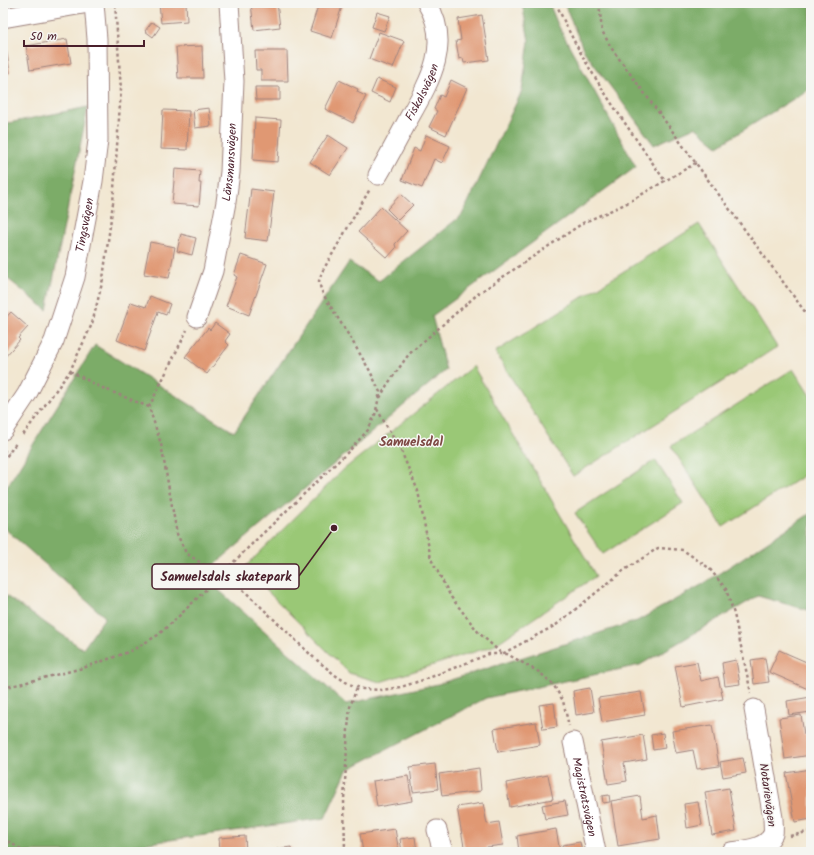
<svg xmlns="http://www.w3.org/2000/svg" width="814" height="855" font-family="Kalam,sans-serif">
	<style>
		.green { fill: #9ac876; stroke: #727450 }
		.forest { fill: #7bac67; stroke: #626649 }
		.building { fill: #e09873 }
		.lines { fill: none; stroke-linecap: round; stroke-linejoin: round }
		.minor-casing { stroke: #9e837e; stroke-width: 21 }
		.path { stroke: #9e837e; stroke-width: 2.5; stroke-dasharray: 3 3; stroke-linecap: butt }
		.minor { stroke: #fff; stroke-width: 19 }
		.labels { text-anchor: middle; stroke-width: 3; stroke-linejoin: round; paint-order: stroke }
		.street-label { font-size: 12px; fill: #4a1f2b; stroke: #f6f6f2 }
		.neighbourhood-label { font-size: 13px; font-weight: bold; fill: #7e4944; stroke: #f6f6f2 }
		.leader { fill: none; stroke: #4a1f2b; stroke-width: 1.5 }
		.callout-dot { fill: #4a1f2b; stroke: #f6f6f2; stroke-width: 1.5 }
		.callout { fill: #f6f6f2; stroke: #4a1f2b; stroke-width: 1.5 }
		.callout-label { font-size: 13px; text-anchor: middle; font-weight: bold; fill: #4a1f2b }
	</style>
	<rect width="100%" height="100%" fill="#f6f6f2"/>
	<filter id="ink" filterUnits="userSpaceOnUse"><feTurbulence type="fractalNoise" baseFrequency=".025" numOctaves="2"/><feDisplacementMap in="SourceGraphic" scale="8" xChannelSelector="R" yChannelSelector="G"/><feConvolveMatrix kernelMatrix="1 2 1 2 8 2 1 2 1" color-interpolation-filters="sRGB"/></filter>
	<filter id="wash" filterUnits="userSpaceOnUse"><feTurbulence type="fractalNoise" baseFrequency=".012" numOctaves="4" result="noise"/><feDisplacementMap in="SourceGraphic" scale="16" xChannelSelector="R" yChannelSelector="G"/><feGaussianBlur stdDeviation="0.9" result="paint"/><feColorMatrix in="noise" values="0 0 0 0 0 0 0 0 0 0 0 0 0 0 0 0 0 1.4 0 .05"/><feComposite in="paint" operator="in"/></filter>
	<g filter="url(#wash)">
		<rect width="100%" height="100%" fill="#f2e7d1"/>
		<g class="green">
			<polygon points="699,224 777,347 573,476 495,352"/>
			<polygon points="473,366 596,576 493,646 380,682 349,673 244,568 343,470"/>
			<polygon points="793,369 811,397 811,471 723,527 671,446"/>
			<polygon points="655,460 683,503 603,554 575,513"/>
		</g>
		<g class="forest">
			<polygon points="522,3 549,3 558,25 636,167 432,316 446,370 202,575 346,704 438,684 637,621 703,584 811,513 811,611 758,596 640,665 486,698 347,770 325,818 86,852 3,852 3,594 83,649 105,617 3,527 3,493 95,345 234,432 349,262 379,281 462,215 522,91 529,41"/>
			<polygon points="564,3 811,3 811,88 718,146 695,127 654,145 584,51"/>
			<polygon points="88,107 47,310 3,275 3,124"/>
		</g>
		<g id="blocks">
			<g class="building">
				<polygon points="159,3 186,3 187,21 161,23"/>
				<polygon points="251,3 277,3 280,27 254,30"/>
				<polygon points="319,3 343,3 332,38 310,31"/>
				<polygon points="377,12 390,16 384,31 372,27"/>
				<polygon points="482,15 489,60 464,63 463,58 459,59 456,41 461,40 458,19"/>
				<polygon points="152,22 160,27 153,37 145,31"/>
				<polygon points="379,32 404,41 393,68 369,59"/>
				<polygon points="67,39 71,63 30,70 26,46"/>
				<polygon points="202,46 203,78 178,78 176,47"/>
				<polygon points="3,48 6,48 10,73 3,74"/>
				<polygon points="255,51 287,51 288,81 261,81 261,70 256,70"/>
				<polygon points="377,79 396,87 390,102 371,93"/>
				<polygon points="339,80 358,89 357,92 366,96 353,123 325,109"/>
				<polygon points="451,80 467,88 446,135 429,127 437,111 434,109 440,95 444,97"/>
				<polygon points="255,87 280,87 280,100 256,100"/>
				<polygon points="209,108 211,126 195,128 193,110"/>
				<polygon points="163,110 189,111 187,150 161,149"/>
				<polygon points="255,118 281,120 278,162 253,160"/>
				<polygon points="328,135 348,148 330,175 310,162"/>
				<polygon points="426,135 450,146 442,163 434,159 422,188 402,180 414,148 420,151"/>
				<polygon points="175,169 200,171 199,183 201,183 199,206 172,204"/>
				<polygon points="251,189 274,192 268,241 245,238"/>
				<polygon points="401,194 413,205 398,220 387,209"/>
				<polygon points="381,207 407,231 395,244 396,248 387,258 358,232"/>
				<polygon points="181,234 196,238 192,255 177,251"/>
				<polygon points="150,242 175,247 169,278 144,274"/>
				<polygon points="241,255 267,264 249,315 226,306 237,277 234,275"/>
				<polygon points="150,296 170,304 166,315 158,312 144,351 117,340 131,302 146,307"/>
				<polygon points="11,312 28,327 18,338 20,340 3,359 3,321"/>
				<polygon points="215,323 230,334 225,341 229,345 207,374 185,357 208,328 210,330"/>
				<polygon points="779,650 811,664 811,683 808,689 769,672"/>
				<polygon points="765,658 769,682 754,684 751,660"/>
				<polygon points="736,660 740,684 725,686 722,663"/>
				<polygon points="697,662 701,681 718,677 723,699 683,707 675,666"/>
				<polygon points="590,688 594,712 576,715 573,691"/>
				<polygon points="641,692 645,715 602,722 598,698"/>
				<polygon points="811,697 811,712 789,715 787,701"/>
				<polygon points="554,703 557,727 543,729 539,705"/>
				<polygon points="801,715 804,734 811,733 811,755 785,759 779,718"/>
				<polygon points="536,722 540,745 498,752 494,729"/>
				<polygon points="712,725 719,766 697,769 693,750 676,753 672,731"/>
				<polygon points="663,733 665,748 653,750 651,735"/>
				<polygon points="643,735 647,759 624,763 627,781 608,784 601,742"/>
				<polygon points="743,758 746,773 723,777 720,762"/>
				<polygon points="435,764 438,789 413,792 410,767"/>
				<polygon points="479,768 481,791 442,796 439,774"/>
				<polygon points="811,769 811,819 795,822 786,773"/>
				<polygon points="548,775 553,799 510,807 506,783"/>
				<polygon points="408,776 412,801 377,807 373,781"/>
				<polygon points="729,788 736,831 712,835 705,792"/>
				<polygon points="609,795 610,802 603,803 602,796"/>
				<polygon points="640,796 643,818 657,815 660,839 618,846 611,801"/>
				<polygon points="565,801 568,815 545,819 542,805"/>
				<polygon points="698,802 702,825 687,828 684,804"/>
				<polygon points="483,803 487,824 499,822 503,845 487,847 488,852 465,852 457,807"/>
				<polygon points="395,829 399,852 363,852 360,834"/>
				<polygon points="556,829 560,852 519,852 517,836"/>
				<polygon points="245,836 246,852 220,852 219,838"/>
				<polygon points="415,837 417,852 402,852 400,839"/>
				<polygon points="580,842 582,852 563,852 562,845"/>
				<polygon points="291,847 292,852 277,852 277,849"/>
			</g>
		</g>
	</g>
	<g filter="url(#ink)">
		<use href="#blocks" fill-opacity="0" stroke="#9e837e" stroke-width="1"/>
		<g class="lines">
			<g class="minor-casing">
				<g id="minor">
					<polyline points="3,18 89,3"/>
					<path id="s1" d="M378,175C389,156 399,137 409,118C430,81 452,44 427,3"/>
					<path id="s2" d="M197,317L213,271L226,202L230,172L234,81L229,3"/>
					<path id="s3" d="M3,430L27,394L54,341L75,277L93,181L98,140L97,39L94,3"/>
					<path id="s4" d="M573,742L596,852"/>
					<polyline points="437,830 443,852"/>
					<path d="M731,852C745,850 766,849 773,834C774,830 773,823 773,818L754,709"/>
				</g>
			</g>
			<g class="path">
				<path d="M556,3C583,67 626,124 665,181"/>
				<polyline points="599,3 602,31 612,49 811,320"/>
				<polyline points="70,371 100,387 149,407 161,444 177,534 186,553 207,567 223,574 233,580 312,656 335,675 349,684 363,689 382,690 401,687 426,679 489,654 507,654 539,672 553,684 563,701 569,726"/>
				<polyline points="380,398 387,385 409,354 479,293 583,223 625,204 696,163"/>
				<polyline points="149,407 187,330"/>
				<polyline points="377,409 402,453 418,491 431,559 451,597 479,633 502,654 556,625 623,571 658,548 683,550 709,568 726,589 734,614 751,693"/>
				<polyline points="23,435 70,371 92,324 103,279 113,203 121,90 115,3"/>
				<polyline points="3,450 9,453"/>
				<polyline points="3,461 17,442"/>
				<polyline points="3,688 83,668 131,651 158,635 178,617 257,539 350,450 368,430 375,415 380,392 370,371 354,344 326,299 321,290 319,281 322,272 370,189"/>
				<polyline points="790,836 811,831"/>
				<polyline points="3,838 25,852"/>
				<polyline points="345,852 344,800 348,729 350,707 357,687"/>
			</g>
			<use href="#minor" class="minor"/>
		</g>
	</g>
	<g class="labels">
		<g class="street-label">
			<text dy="4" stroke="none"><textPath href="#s1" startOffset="94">Fiskalsvägen</textPath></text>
			<text dy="4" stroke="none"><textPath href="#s2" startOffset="159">Länsmansvägen</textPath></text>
			<text dy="4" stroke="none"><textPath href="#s3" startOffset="223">Tingsvägen</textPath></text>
			<text transform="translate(768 795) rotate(82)" y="4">Notarievägen</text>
			<text dy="4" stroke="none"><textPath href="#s4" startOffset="56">Magistratsvägen</textPath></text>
		</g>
		<g class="neighbourhood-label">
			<text x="411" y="446">Samuelsdal</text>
		</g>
	</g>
	<path class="leader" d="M334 528L299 576"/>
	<circle class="callout-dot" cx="334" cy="528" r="4"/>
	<rect class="callout" x="152" y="564" width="147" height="25" rx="4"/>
	<g class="callout-label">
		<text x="226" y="581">Samuelsdals skatepark</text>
	</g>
	<rect width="814" height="855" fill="none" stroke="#f6f6f2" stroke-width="16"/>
	<path d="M24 40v6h120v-6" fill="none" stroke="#4a1f2b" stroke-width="2"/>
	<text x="30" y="40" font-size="12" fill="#4a1f2b" stroke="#f6f6f2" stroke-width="3" paint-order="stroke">50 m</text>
</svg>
